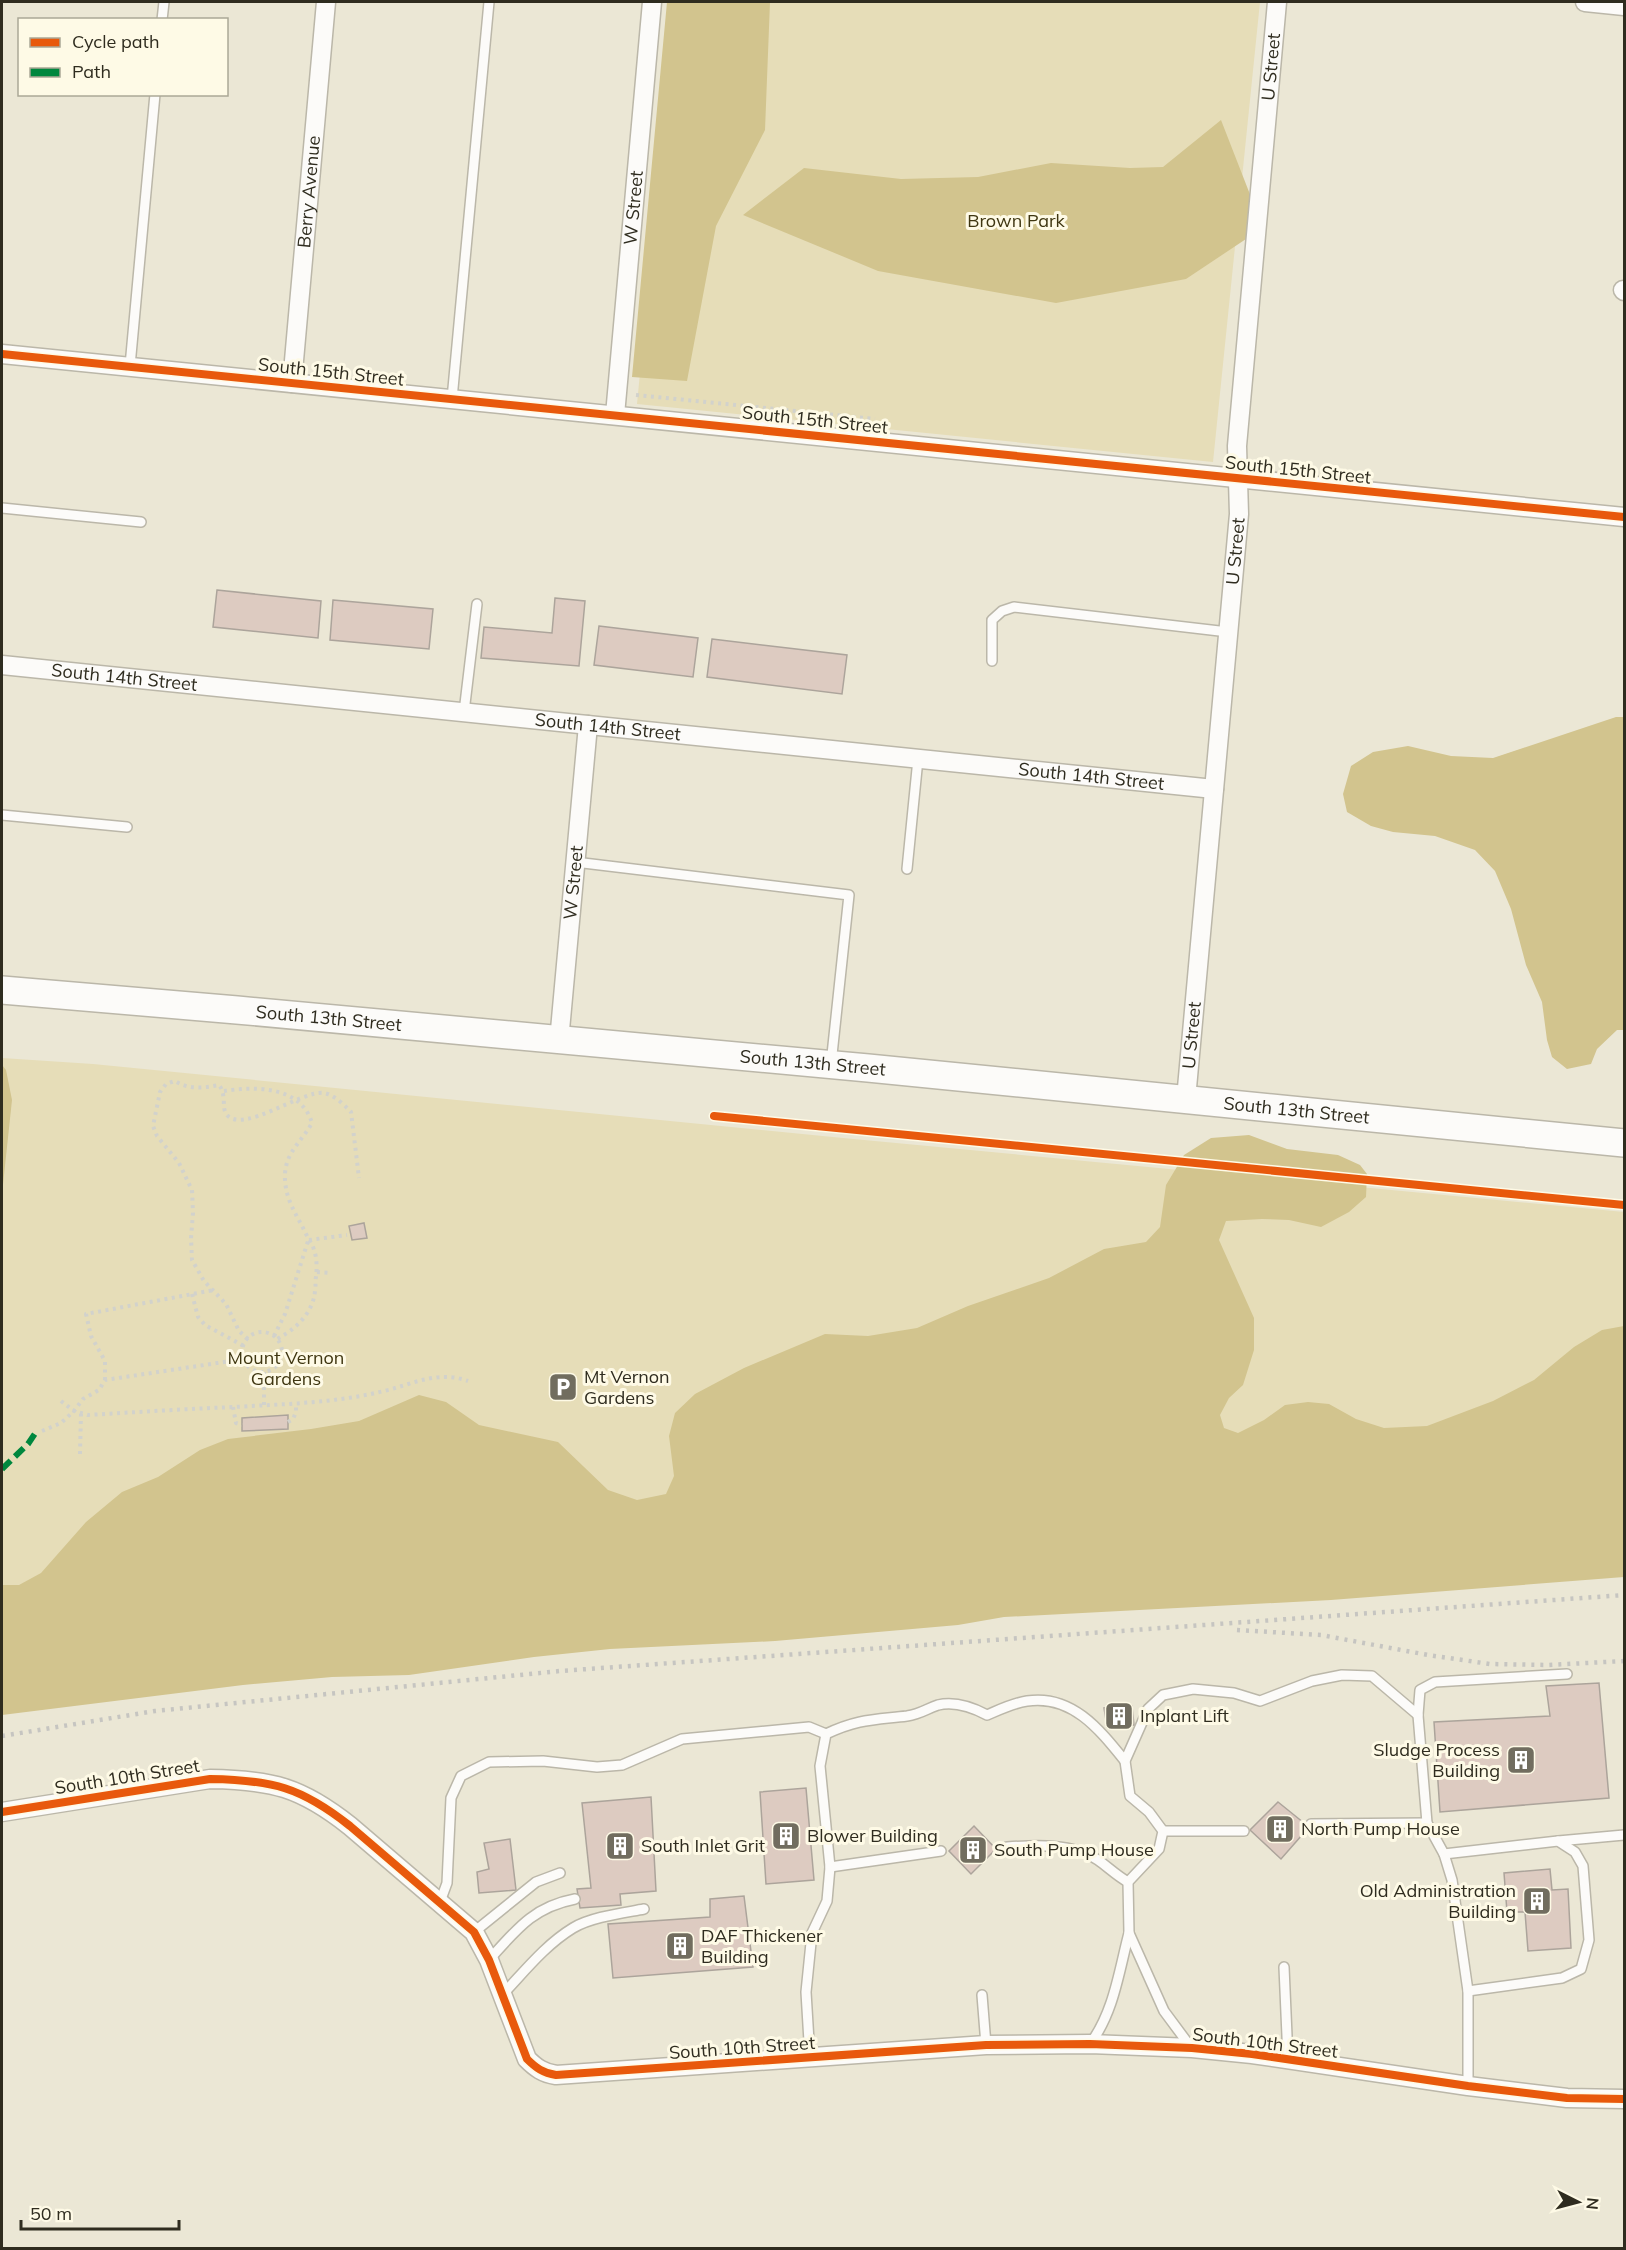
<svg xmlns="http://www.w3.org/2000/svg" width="1626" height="2250" font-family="Mulish,sans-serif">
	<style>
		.green { fill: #e6ddb8 }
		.forest { fill: #d2c48e }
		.building { fill: #ddcbc1; stroke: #aca49b; stroke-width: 1.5 }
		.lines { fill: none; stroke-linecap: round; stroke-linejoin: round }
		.service-casing { stroke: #bbb7a9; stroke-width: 12 }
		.minor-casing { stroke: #bbb7a9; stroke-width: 21 }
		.primary-casing { stroke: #bbb7a9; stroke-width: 30 }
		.path { stroke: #d2d2cc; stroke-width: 4; stroke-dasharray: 3 4.5; stroke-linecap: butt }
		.service { stroke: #fcfbf9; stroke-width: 9 }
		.minor { stroke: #fcfbf9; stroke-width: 18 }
		.primary { stroke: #fcfbf9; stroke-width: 27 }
		.rail { stroke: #c6c5c1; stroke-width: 4.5; stroke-dasharray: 3 6; stroke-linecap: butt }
		.quiet { stroke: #00873e; stroke-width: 6; stroke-dasharray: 12 6; stroke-linecap: butt }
		.cycleway-casing { stroke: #fefae6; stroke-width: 11 }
		.cycleway { stroke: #e8590c; stroke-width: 8 }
		.labels { text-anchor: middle; stroke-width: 6; stroke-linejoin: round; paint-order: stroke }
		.street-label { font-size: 18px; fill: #2f2c1f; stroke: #fefae6 }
		.park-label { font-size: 18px; fill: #3f3611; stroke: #fefae6 }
		.poi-label { font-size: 18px; fill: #2f2c1f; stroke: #fefae6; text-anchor: start }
	</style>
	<rect width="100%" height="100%" fill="#ebe7d5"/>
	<g class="green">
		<polygon points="676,2 1260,2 1213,462 637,404"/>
		<polygon points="2,1058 93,1064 843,1138 1624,1212 1624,1554 2,1692"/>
	</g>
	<g class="forest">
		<polygon points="667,2 770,2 765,130 716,226 687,381 632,377"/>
		<polygon points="1221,120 1251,197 1246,239 1186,279 1056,303 878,271 743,215 804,168 901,179 978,177 1051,163 1130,168 1163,167"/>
		<polygon points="1616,717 1624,717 1624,1030 1617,1030 1597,1049 1591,1064 1567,1069 1552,1057 1547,1040 1542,1002 1526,965 1511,909 1495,871 1475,850 1435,836 1393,832 1371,826 1347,812 1343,794 1351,766 1373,752 1408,746 1451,756 1493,758"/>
		<polygon points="2,1065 6,1070 12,1100 2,1194"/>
		<polygon points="1249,1135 1287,1149 1338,1155 1360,1165 1367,1174 1366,1197 1349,1212 1321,1227 1289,1220 1262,1219 1226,1221 1219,1240 1254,1318 1254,1350 1243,1385 1229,1398 1220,1415 1224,1428 1238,1433 1264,1420 1285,1405 1308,1402 1329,1404 1356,1419 1384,1428 1427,1426 1493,1401 1534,1380 1574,1347 1602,1330 1624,1326 1624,1577 1331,1600 1004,1617 958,1625 775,1641 610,1649 534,1657 409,1675 332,1677 243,1685 2,1715 2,1585 19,1585 41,1573 86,1522 122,1492 158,1477 200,1450 228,1439 311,1429 359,1421 419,1395 446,1402 479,1425 558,1442 608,1490 637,1500 666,1494 674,1476 669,1436 675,1413 695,1394 744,1368 825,1334 868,1336 917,1328 968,1306 1049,1278 1104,1249 1146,1242 1160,1227 1166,1185 1184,1155 1211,1138"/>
	</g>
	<g class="building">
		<polygon points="217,590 321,601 318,638 213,627"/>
		<polygon points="555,598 585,601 579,666 481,658 484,627 552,633"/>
		<polygon points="333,600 433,609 429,649 330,640"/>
		<polygon points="599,626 698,638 693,677 594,665"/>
		<polygon points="712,639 847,655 842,694 707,677"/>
		<polygon points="364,1223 367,1238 352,1240 349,1226"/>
		<polygon points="288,1415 288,1429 242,1431 242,1418"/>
		<polygon points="1599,1683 1609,1798 1440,1812 1434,1722 1550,1716 1546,1686"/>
		<polygon points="1132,1706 1134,1725 1107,1727 1104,1708"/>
		<polygon points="806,1788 814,1880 766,1884 760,1792"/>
		<polygon points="651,1797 656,1891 620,1894 621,1905 580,1908 577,1889 591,1888 582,1803"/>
		<polygon points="1278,1802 1309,1827 1281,1859 1250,1830"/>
		<polygon points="974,1826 996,1849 971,1874 949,1851"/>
		<polygon points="510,1839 516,1890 479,1893 477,1872 489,1869 484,1843"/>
		<polygon points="1550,1869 1552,1890 1568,1889 1571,1948 1528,1951 1525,1912 1507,1912 1504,1873"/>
		<polygon points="744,1896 753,1967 613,1978 608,1924 710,1917 710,1899"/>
	</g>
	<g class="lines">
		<g class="service-casing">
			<g id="service">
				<polyline points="162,20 164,2"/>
				<polyline points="130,366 155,94"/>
				<polyline points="452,399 489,2"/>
				<polyline points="2,508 141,522"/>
				<polyline points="992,661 992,620 1002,611 1014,607 1228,632"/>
				<polyline points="464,712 477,604"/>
				<polyline points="2,815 127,827"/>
				<polyline points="575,862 849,895 831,1064"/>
				<polyline points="907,869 918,759"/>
				<polyline points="1311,1824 1427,1823"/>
				<polyline points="1163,1831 1244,1831"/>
				<polyline points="1558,1841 1624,1835"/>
				<path d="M1007,1847C1036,1845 1073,1843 1098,1860C1108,1867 1117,1876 1128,1882"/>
				<polyline points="1444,1854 1558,1841 1575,1852 1583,1866 1589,1940 1581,1969 1562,1978 1468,1991"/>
				<polyline points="830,1867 941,1851"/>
				<polyline points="440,1902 447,1883 451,1798 461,1776 489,1762 543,1761 597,1767 622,1765 682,1739 809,1727 826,1734"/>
				<polyline points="474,1932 536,1882 560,1873"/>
				<path d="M489,1960C516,1930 533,1907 575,1899"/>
				<polyline points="1284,1967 1288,2059"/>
				<path d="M502,1995C524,1972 545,1945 573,1928C591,1917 623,1913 644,1909"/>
				<polyline points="982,1995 986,2045"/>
				<path d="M1090,2044C1114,2012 1119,1971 1129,1933"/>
				<polyline points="1190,2046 1164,2011 1129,1933 1128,1882 1159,1849 1163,1831 1149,1812 1130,1796 1125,1761 1148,1709 1163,1695 1193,1689 1234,1693 1260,1701 1312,1681 1342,1675 1372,1676 1418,1715"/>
				<path d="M810,2058L806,1992L812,1933L827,1901L830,1867L820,1766L826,1734C858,1719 873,1720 907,1716C921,1714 926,1709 938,1705C955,1701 972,1707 987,1715C999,1710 1013,1703 1027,1701C1072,1694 1100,1730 1125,1761"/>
				<polyline points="1468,2086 1468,1991 1452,1880 1444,1854 1427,1823 1418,1715 1420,1690 1435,1682 1567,1674"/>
			</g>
		</g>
		<g class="minor-casing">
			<g id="minor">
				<polyline points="1585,2 1624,6"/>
				<polyline points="1623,290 1624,291"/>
				<polyline points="2,354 1624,517"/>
				<path id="s1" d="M292,383L326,2"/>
				<path id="s2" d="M615,415L652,2"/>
				<path id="s3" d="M2,665L1214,789"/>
				<path id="s4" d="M559,1041L588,725"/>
				<path id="s5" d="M1186,1099L1239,514L1237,446L1277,2"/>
				<path d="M2,1812L210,1779C272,1780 301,1787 350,1826L474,1932L489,1960L527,2059C536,2068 543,2073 556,2075L986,2045L1090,2044L1192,2048L1252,2054L1468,2086L1567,2098L1624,2099"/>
			</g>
		</g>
		<g class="primary-casing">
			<g id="primary">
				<path id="s6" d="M2,990L237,1010L868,1068L1624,1143"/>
			</g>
		</g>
		<g class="path">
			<polyline points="636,395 875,419"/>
			<path d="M224,1091C255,1086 301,1086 312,1123C302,1141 286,1152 285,1174C284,1200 298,1216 308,1238C310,1242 313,1245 314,1250C317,1258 317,1269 316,1277C315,1281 316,1286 315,1291C313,1313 296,1329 277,1339"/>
			<polyline points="309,1240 347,1235"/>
			<polyline points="317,1272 331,1273"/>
			<polyline points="192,1294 198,1317 205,1325 244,1346"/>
			<circle cx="262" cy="1352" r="20"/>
			<polyline points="274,1336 285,1314 308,1241"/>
			<path d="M248,1339L239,1331L226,1304L204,1281L192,1260L191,1238L193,1213L192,1190L179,1163L157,1136L153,1126L160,1092L166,1084L175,1081C189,1090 204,1088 219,1085C227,1095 221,1108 227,1115C244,1134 301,1090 324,1093C335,1095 344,1105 351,1112L359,1178"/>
			<polyline points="264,1372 264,1405"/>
			<polyline points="105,1380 105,1361 91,1336 86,1314 214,1290"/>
			<path d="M61,1401L74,1411L88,1415C137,1412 186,1409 234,1407C285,1404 335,1403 384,1391C413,1384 438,1370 468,1381"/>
			<polyline points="233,1407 236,1423 242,1425"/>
			<polyline points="288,1422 293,1419 296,1412 296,1404"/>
			<polyline points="42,1431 61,1423 74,1411 83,1399 99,1390 105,1380 244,1359"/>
			<polyline points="80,1454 81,1414"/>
		</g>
		<use href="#service" class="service"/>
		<use href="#minor" class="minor"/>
		<use href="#primary" class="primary"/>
		<g class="rail">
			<polyline points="1237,1630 1321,1635 1428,1655 1490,1664 1549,1665 1624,1661"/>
			<polyline points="2,1736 155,1711 560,1671 1624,1595"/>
		</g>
		<polyline class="quiet" points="2,1469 28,1444 36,1432"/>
		<g class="cycleway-casing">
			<g id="cycleway">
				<polyline points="2,354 1624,517"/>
				<polyline points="714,1116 1624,1205"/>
				<path d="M2,1812L210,1779C272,1780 301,1787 350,1826L474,1932L489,1960L527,2059C536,2068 543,2073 556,2075L986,2045L1090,2044L1192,2048L1252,2054L1468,2086L1567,2098L1624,2099"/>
			</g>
		</g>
		<use href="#cycleway" class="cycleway"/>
	</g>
	<defs>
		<g id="parking-square" transform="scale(1.5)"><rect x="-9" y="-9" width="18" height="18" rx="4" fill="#716d5f" stroke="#fefae6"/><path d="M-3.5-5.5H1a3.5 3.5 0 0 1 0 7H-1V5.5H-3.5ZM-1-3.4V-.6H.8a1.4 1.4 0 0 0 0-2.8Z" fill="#fff"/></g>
		<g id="building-square" transform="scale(1.5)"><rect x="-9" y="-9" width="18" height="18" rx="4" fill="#716d5f" stroke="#fefae6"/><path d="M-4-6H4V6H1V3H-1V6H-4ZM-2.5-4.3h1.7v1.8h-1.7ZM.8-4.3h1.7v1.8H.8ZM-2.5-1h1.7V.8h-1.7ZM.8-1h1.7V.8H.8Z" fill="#fff"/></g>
	</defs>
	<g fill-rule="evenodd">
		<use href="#parking-square" x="563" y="1387"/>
		<use href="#building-square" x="1119" y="1716"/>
		<use href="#building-square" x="1521" y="1760"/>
		<use href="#building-square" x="1280" y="1829"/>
		<use href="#building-square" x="786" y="1836"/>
		<use href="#building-square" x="620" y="1846"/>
		<use href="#building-square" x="973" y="1850"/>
		<use href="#building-square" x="1537" y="1901"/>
		<use href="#building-square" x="680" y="1946"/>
	</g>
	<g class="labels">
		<g class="street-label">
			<text dy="6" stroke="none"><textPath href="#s5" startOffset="1036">U Street</textPath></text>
			<text dy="6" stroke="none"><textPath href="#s1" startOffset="192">Berry Avenue</textPath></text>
			<text dy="6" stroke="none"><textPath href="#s2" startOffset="208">W Street</textPath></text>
			<text transform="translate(331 372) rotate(6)" y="6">South 15th Street</text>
			<text transform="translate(815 420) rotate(6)" y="6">South 15th Street</text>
			<text transform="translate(1298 470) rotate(6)" y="6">South 15th Street</text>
			<text dy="6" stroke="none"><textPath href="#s5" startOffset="550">U Street</textPath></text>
			<text dy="6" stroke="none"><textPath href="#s3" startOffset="123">South 14th Street</textPath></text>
			<text dy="6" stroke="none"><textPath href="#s3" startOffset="609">South 14th Street</textPath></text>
			<text dy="6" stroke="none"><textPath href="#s3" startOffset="1095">South 14th Street</textPath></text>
			<text dy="6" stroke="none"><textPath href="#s4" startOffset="159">W Street</textPath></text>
			<text dy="6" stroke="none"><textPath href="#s6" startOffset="328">South 13th Street</textPath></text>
			<text dy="6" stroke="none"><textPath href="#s5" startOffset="64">U Street</textPath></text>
			<text dy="6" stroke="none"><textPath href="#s6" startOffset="814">South 13th Street</textPath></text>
			<text dy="6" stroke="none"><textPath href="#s6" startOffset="1300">South 13th Street</textPath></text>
			<text transform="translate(127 1777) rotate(-9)" y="6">South 10th Street</text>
			<text transform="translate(1265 2043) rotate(7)" y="6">South 10th Street</text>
			<text transform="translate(742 2048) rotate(-4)" y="6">South 10th Street</text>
		</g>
		<g class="park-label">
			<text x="1016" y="227">Brown Park</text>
			<text x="286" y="1364">Mount Vernon<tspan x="286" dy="21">Gardens</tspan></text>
		</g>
		<g class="poi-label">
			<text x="584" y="1383">Mt Vernon<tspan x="584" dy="21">Gardens</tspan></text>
			<text x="1140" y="1722">Inplant Lift</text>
			<text x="1500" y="1756" text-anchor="end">Sludge Process<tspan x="1500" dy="21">Building</tspan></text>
			<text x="1301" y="1835">North Pump House</text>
			<text x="807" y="1842">Blower Building</text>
			<text x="641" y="1852">South Inlet Grit</text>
			<text x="994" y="1856">South Pump House</text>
			<text x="1516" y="1897" text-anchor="end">Old Administration<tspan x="1516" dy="21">Building</tspan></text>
			<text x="701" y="1942">DAF Thickener<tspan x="701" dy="21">Building</tspan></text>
		</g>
	</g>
	<rect width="1626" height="2250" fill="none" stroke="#2f2c1f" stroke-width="6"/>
	<rect x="18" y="18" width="210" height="78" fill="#fefae6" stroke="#aba896" stroke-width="1.5"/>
	<rect x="30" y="38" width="30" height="9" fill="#e8590c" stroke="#aba896" stroke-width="1.5"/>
	<text x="72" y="48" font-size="18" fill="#2f2c1f">Cycle path</text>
	<rect x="30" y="68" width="30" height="9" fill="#00873e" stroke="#aba896" stroke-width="1.5"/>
	<text x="72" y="78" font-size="18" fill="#2f2c1f">Path</text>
	<g transform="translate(1578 2202) rotate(96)" stroke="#fefae6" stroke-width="4.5" paint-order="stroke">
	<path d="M0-4.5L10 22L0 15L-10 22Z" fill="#2f2c1f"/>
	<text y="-9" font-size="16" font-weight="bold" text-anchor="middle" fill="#2f2c1f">N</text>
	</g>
	<path d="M21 2220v9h158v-9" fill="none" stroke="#2f2c1f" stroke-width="3"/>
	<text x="30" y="2220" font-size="18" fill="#2f2c1f" stroke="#fefae6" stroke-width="4.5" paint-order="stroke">50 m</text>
</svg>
